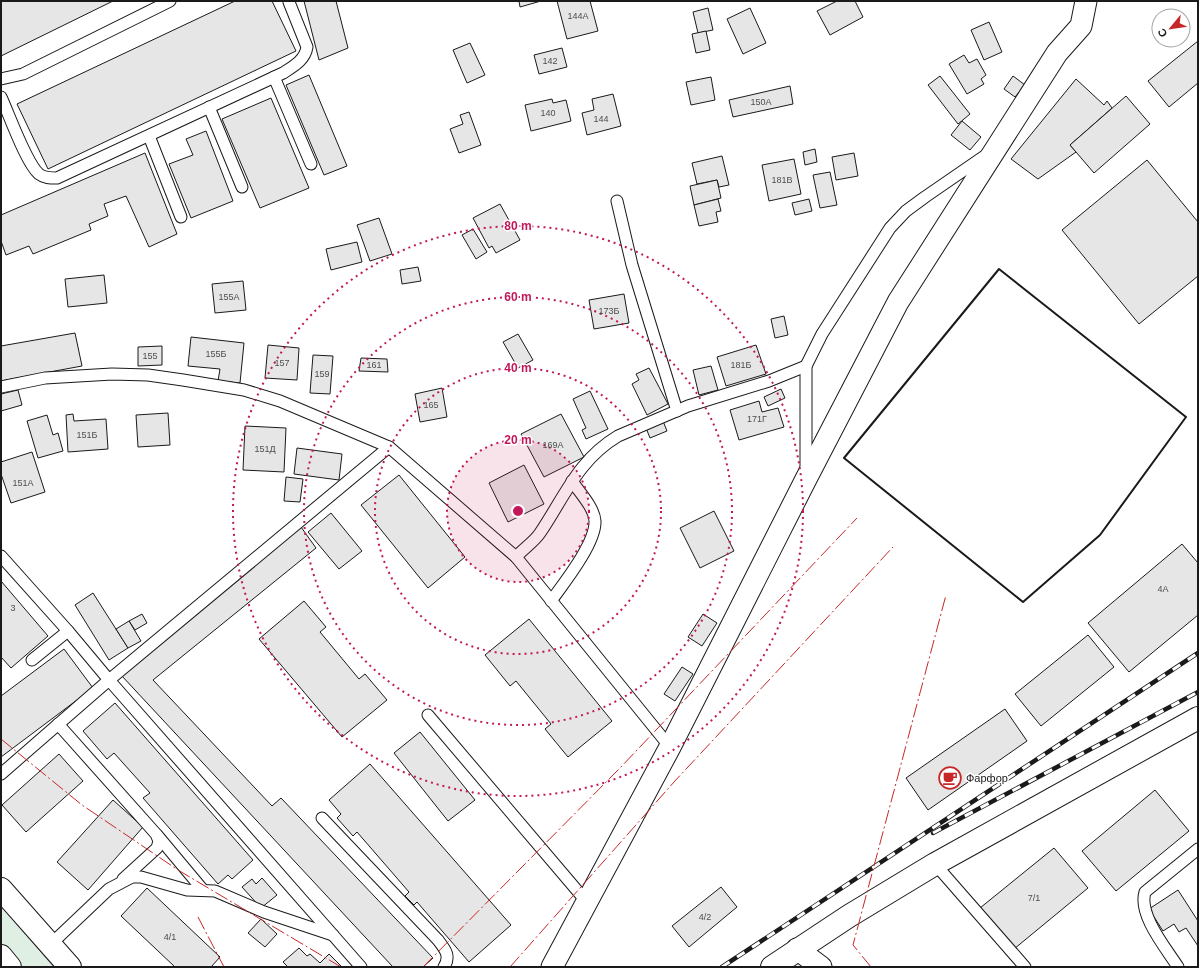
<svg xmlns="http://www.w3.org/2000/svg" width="1199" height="968" font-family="Arial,sans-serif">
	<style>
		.green { fill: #e0efe3; stroke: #6a6a6a }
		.building { fill: #e6e6e6; stroke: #1a1a1a }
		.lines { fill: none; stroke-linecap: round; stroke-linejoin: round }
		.service-casing { stroke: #1a1a1a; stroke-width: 13 }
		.minor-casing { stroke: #1a1a1a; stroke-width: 23 }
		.tertiary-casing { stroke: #1a1a1a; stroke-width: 24 }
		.secondary-casing { stroke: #1a1a1a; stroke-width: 24 }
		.service { stroke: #fff; stroke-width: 11 }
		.minor { stroke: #fff; stroke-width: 21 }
		.tertiary { stroke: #fff; stroke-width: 22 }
		.secondary { stroke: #fff; stroke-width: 22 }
		.rail-casing { stroke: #1a1a1a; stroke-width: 4.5 }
		.rail { stroke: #fff; stroke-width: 3; stroke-dasharray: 9; stroke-linecap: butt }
		.wall { stroke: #1a1a1a; stroke-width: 2 }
		.power { stroke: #c62828; stroke-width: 1; stroke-dasharray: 14 3 2 3; stroke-linecap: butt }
		.ring { fill: none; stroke: #c2185b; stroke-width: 2; stroke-dasharray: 2 4 }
		.labels { text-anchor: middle; stroke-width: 3; stroke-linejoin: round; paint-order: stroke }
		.number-label { font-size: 9px; fill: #4d4d4d }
		.poi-label { font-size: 11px; fill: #1a1a1a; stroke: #fff; text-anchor: start }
		.centre { fill: #c2185b; stroke: #fff; stroke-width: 2 }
		.ring-label { font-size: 12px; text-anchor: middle; font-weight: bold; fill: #c2185b; stroke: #fff; stroke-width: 3; stroke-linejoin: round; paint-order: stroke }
	</style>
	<rect width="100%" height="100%" fill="#fff"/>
	<polygon class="green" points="1,906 54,967 21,967 1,944"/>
	<g class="building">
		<polygon points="1,1 113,1 1,56"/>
		<polygon points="235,1 272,1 296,51 48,169 17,104"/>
		<polygon points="304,1 336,1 348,48 319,60"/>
		<polygon points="519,1 541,1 520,7"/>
		<polygon points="557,1 590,1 598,31 567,39"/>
		<polygon points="837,1 855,1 863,17 830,35 817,11"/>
		<polygon points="708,8 713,30 698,33 693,12"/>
		<polygon points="750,8 766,43 743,54 727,19"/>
		<polygon points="989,22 1002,52 984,60 971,30"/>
		<polygon points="706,31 710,50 696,53 692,34"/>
		<polygon points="1198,41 1198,83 1169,107 1148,81"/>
		<polygon points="470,43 485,75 467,83 453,50"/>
		<polygon points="562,48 567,67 539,74 534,55"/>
		<polygon points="964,55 969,63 977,59 986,75 981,79 984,84 967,94 949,64"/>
		<polygon points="309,75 347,166 324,175 286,85"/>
		<polygon points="940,76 970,114 958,124 928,85"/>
		<polygon points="1013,76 1025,85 1015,97 1004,89"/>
		<polygon points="711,77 715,100 691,105 686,82"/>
		<polygon points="1076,79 1104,105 1107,101 1112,108 1070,145 1076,152 1038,179 1011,159"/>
		<polygon points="790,86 793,104 733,117 729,100"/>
		<polygon points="613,94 621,126 587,135 582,113 594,110 592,99"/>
		<polygon points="1126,96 1150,124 1094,173 1070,145"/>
		<polygon points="271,98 309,188 260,208 222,119"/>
		<polygon points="552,99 553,103 566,100 571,121 531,131 525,105"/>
		<polygon points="469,112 481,145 459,153 450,129 463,124 460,115"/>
		<polygon points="962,121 981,137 970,150 951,135"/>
		<polygon points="206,131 233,201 191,218 169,164 193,155 186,139"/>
		<polygon points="815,149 817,162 805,165 803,152"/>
		<polygon points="145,153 177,234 149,247 126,196 104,204 108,216 89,224 91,230 33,254 29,246 6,255 1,241 1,215"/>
		<polygon points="854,153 858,176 836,180 832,157"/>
		<polygon points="722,156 729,185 719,187 717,180 697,184 692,163"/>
		<polygon points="794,159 801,194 769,201 762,165"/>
		<polygon points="1147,160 1198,222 1198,276 1139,324 1062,230"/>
		<polygon points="830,172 837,205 820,208 813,175"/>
		<polygon points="717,180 721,198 694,205 690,186"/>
		<polygon points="718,199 721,211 716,212 718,222 699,226 694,205"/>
		<polygon points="809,199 812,211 795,215 792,203"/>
		<polygon points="500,204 520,240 496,253 492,246 489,248 473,218"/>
		<polygon points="379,218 392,254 370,261 357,225"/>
		<polygon points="473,229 487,252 476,259 462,235"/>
		<polygon points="357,242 362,262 331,270 326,249"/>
		<polygon points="418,267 421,281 402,284 400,270"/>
		<polygon points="104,275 107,303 68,307 65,279"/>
		<polygon points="243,281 246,310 215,313 212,284"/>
		<polygon points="624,294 629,323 594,329 589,300"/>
		<polygon points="784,316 788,335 775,338 771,319"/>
		<polygon points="75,333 82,366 1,381 1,346"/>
		<polygon points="518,334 533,360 518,368 503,342"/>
		<polygon points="191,337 244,343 240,383 218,381 220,369 188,366"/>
		<polygon points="268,345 299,348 297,380 265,378"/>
		<polygon points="756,345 766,374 726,386 717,357"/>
		<polygon points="162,346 162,365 138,366 138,347"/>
		<polygon points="313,355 333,356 330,394 310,393"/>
		<polygon points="361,358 387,359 388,372 359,371"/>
		<polygon points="711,366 718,390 699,395 693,370"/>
		<polygon points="649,368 668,404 647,415 632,384 639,380 636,374"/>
		<polygon points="442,388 447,417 420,422 415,394"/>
		<polygon points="781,389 785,398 768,406 764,397"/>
		<polygon points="18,390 22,405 1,411 1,394"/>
		<polygon points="590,391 608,429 586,439 582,430 586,428 573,399"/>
		<polygon points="759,401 762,412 778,408 784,427 739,440 730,410"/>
		<polygon points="168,413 170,445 138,447 136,415"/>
		<polygon points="73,414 74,421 106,419 108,449 68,452 66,415"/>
		<polygon points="561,414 584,457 544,477 521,434"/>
		<polygon points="47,415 53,435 58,433 63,451 38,458 27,421"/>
		<polygon points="663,421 667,431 650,438 646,428"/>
		<polygon points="245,426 286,428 284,472 243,470"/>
		<polygon points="297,448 342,454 339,480 294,474"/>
		<polygon points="32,452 45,492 11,503 1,474 1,462"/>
		<polygon points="524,465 544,504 508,522 489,483"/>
		<polygon points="399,475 465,557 428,588 361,505"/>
		<polygon points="286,477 303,479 300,502 284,501"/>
		<polygon points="714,511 734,551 700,568 680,528"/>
		<polygon points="331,513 362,551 339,569 308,532"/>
		<polygon points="301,527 316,548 153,680 272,806 281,798 433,958 423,967 393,967 121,675"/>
		<polygon points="1182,544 1198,563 1198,615 1129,672 1088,623"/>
		<polygon points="1,581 48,636 11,668 1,657"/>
		<polygon points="93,593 128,648 109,660 75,605"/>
		<polygon points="304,601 326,627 320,632 359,679 365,674 387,700 342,737 259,639"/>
		<polygon points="142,614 147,623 135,630 129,621"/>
		<polygon points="703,614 717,623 702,646 688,637"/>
		<polygon points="529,619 612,721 568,757 545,729 551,724 516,681 510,686 485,655"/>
		<polygon points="129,621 141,641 128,648 116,629"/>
		<polygon points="1088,635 1114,667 1041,726 1015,694"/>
		<polygon points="64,649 93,688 1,757 1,696"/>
		<polygon points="682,667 693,674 675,701 664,694"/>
		<polygon points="115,703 253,860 232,879 228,875 218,884 143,798 150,793 114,753 107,759 83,731"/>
		<polygon points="1005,709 1027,741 928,810 906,778"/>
		<polygon points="420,732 475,800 448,821 394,753"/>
		<polygon points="59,754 83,781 26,832 2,805"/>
		<polygon points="370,764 511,925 469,962 417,902 414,905 405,896 409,892 357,832 353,836 337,818 341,814 329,800"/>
		<polygon points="1155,790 1189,831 1116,891 1082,851"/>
		<polygon points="113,800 143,827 88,890 57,862"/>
		<polygon points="1054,848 1088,888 1014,949 980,908"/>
		<polygon points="262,878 277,895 261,908 242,887 252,879 256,884"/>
		<polygon points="721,887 737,907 689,947 672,926"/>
		<polygon points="147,888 220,957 211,967 175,967 121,916"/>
		<polygon points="1178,890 1198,921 1198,946 1186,928 1179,932 1174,924 1163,931 1149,909"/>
		<polygon points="261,919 277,934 265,947 248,933"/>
		<polygon points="299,948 307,956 310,954 320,963 329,954 342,967 288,967 283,962"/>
	</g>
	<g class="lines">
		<g class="service-casing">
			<g id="service">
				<polyline points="274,77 311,164"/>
				<polyline points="1,79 23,74 170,1"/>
				<path d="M1,97C9,114 26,163 39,174C44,178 50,178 57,178L283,73C294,66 305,60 307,47L289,2"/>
				<polyline points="209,107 242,187"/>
				<polyline points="149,136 181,217"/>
				<polyline points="617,201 632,265 677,411"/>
				<polyline points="1,387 45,378 112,374 148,375 183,380 244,390 280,401 389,447 516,557 670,747"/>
				<polyline points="806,470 806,366 822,334 890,228 906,211 925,197 986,155"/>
				<polyline points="1,556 68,631 32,660"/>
				<path d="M516,557C523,549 534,542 540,533C565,496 578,460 618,436L688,406L769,381L806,366"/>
				<path d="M551,601C564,583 596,543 595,521C594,507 579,492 572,481"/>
				<polyline points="68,631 109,680 361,967"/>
				<polyline points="428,715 586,901"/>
				<polyline points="58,724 156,834 159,841 157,848 123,879"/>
				<polyline points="1,774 109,680 389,447"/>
				<path d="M322,818L438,940C445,949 451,956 444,967"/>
				<polyline points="157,835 203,890"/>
				<polyline points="935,864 1025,967"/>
				<polyline points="50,945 109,889 132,877 141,877 187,890 215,891 264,912 333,935"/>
				<path d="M1178,967C1166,948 1138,915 1145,892L1198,849"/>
			</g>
		</g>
		<g class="minor-casing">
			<g id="minor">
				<polyline points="797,949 821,967"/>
				<polyline points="552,967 670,747 806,479 898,302 1057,53 1081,26 1086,1"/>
			</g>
		</g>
		<g class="tertiary-casing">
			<polyline id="tertiary" points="772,967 849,916 935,864 1198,718"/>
		</g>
		<g class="secondary-casing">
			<g id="secondary">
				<polyline points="1,889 70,967"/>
				<polyline points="1,956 10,967"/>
			</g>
		</g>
		<use href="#service" class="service"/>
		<use href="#minor" class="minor"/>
		<use href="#tertiary" class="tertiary"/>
		<use href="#secondary" class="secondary"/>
		<g class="rail-casing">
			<g id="rail">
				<polyline points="933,833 1198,692"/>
				<polyline points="722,967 1198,653"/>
			</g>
		</g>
		<use href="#rail" class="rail"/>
		<polygon class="wall" points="999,269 1186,417 1100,535 1023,602 844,458"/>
		<g class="power">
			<polyline points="1,739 82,805 178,870 341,967"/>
			<polyline points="198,917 224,967"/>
			<polyline points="423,967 620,768 857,518"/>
			<polyline points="510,967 674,782 893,547"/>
			<polyline points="871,967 853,945 946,595"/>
		</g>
	</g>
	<circle cx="518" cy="511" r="71" fill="#c2185b" fill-opacity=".12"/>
	<g class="ring">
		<circle cx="518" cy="511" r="71"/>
		<circle cx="518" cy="511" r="143"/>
		<circle cx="518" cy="511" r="214"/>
		<circle cx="518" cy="511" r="285"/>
	</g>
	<defs>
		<g id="cafe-ring" transform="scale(1.15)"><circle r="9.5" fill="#fff" stroke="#c62828" stroke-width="1.5"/><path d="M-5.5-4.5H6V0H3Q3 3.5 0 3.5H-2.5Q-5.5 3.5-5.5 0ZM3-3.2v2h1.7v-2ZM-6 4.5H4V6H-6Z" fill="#c62828"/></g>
	</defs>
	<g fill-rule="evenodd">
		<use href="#cafe-ring" x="950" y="778"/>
	</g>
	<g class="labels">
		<g class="number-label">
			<text x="578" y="19">144А</text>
			<text x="550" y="64">142</text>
			<text x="761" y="105">150А</text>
			<text x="548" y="116">140</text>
			<text x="601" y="122">144</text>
			<text x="782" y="183">181В</text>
			<text x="229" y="300">155А</text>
			<text x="609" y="314">173Б</text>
			<text x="216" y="357">155Б</text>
			<text x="150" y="359">155</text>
			<text x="282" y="366">157</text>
			<text x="374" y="368">161</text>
			<text x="741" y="368">181Б</text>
			<text x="322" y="377">159</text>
			<text x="431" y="408">165</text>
			<text x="757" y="422">171Г</text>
			<text x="87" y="438">151Б</text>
			<text x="553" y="448">169А</text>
			<text x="265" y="452">151Д</text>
			<text x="23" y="486">151А</text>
			<text x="1163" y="592">4А</text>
			<text x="13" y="611">3</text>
			<text x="1034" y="901">7/1</text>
			<text x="705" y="920">4/2</text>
			<text x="170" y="940">4/1</text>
		</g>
		<g class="poi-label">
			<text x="966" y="782">Фарфор</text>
		</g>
	</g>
	<circle cx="518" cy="511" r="6" class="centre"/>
	<g class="ring-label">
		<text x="518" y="230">80 m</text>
		<text x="518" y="301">60 m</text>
		<text x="518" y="372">40 m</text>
		<text x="518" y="444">20 m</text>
	</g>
	<rect width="1199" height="968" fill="none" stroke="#1a1a1a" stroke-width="4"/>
	<g transform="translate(1171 28) rotate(241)"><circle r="19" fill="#ffffff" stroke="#a3a3a3"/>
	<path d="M0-3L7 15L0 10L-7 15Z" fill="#c62828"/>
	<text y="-6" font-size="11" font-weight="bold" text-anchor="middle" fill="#1a1a1a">С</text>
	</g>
</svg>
